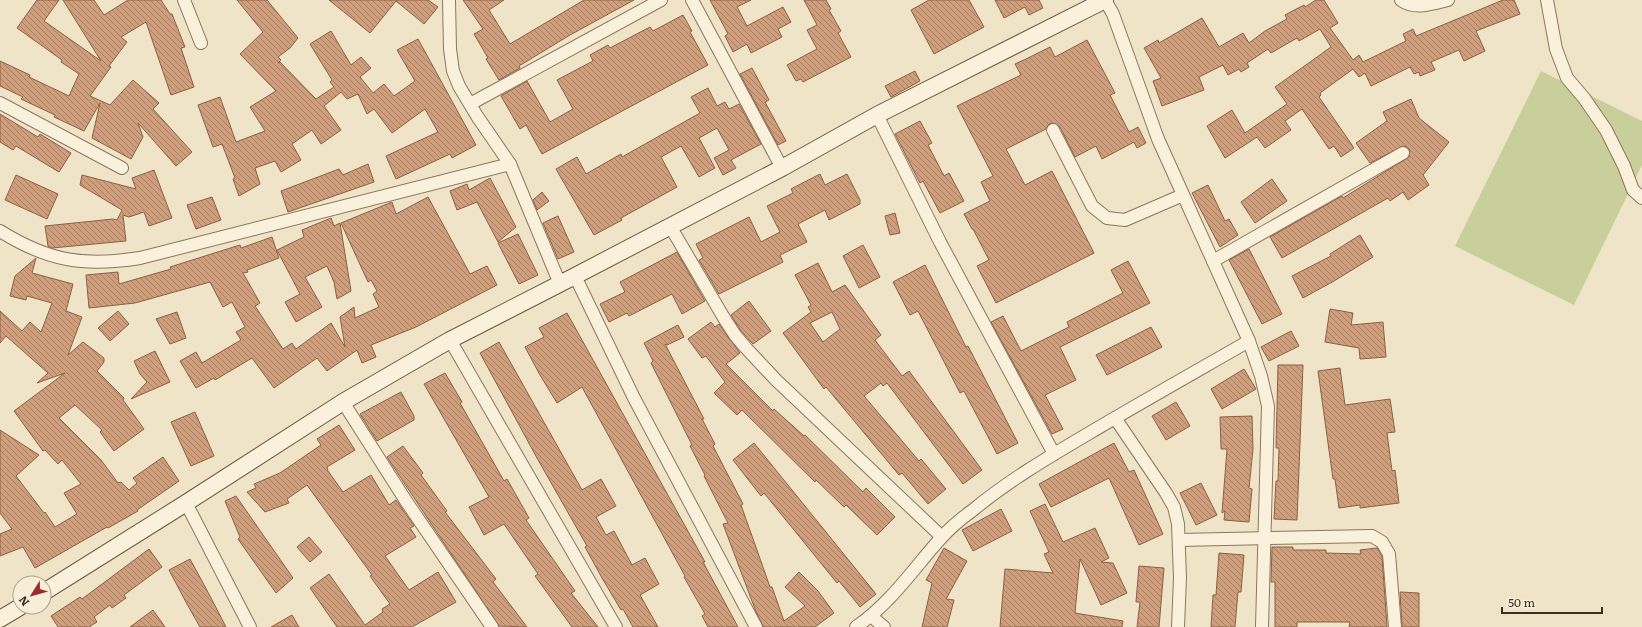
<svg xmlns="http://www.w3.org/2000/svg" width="1642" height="627" font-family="Literata,serif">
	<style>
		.pitch { fill: #c9cf9b }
		.building { fill: url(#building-back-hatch); stroke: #8d5f41; fill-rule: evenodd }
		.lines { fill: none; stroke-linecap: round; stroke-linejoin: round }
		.street-casing { stroke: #8d765c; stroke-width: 14 }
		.secondary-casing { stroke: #6f573f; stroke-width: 18 }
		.street { stroke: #faf1dc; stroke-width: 12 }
		.secondary { stroke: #faf1dc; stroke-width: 16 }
	</style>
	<defs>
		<pattern id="building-back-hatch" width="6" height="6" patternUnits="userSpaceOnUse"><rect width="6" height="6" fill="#cf9f7d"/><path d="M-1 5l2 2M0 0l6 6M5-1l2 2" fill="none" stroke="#a98266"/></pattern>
	</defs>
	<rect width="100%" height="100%" fill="#f0e4c8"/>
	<polygon class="pitch" points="1541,71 1642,121 1642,165 1574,305 1455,246"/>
	<g class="building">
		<polygon points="37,0 59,0 44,21 101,61 63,0 94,0 104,15 128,0 161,0 170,14 172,14 185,47 181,48 194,87 171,95 146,22 121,37 127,42 109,66 111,67 90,96 110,105 133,80 159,103 153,109 192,152 176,166 138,123 143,137 131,159 92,138 100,103 84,131 54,117 55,115 21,99 23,97 0,86 0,61 30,75 29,77 69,96 79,74 61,62 62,60 17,28"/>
		<polygon points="237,0 267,0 298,38 290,48 278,57 281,60 278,63 280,62 316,99 334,87 330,82 332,80 310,44 331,31 351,65 361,57 371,68 360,77 373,93 384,84 394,96 415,81 397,50 418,39 476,145 452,158 450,154 396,179 386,156 438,132 425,109 392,133 374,109 367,114 358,94 347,99 341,92 324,106 341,130 321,144 312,130 292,144 301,160 281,172 275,161 255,168 260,184 239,196 233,179 235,178 222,144 213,147 198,105 220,97 236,142 265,131 250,107 276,91 240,54 263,32"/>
		<polygon points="329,0 428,0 438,7 424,24 396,1 370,33"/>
		<polygon points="463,0 504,0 489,10 510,44 584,0 634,0 570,35 519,66 520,68 499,80 486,59 488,58 474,34 483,29"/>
		<polygon points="710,0 751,0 737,7 747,26 783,7 791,22 778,29 782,37 751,53 747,44 733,52 725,36 728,34"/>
		<polygon points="804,0 826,0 831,9 829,10 841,31 838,33 851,57 803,82 801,79 796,81 787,65 817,49 807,30 817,25"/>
		<polygon points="929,0 969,0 984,27 934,54 911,10"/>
		<polygon points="995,0 1039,0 1043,8 1029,15 1025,7 1004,18"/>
		<polygon points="1316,0 1324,0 1338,23 1330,28 1353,60 1359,55 1363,62 1406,41 1403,34 1413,29 1416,36 1503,0 1514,0 1520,14 1476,31 1485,51 1464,61 1459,50 1431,62 1435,70 1420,76 1419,72 1414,74 1410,67 1371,86 1365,73 1359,77 1353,69 1320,93 1321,95 1319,97 1354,148 1341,157 1334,146 1329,149 1302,109 1285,121 1291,130 1265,148 1257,137 1225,158 1207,126 1232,110 1245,133 1287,104 1275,87 1331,47 1320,29 1299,41 1297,38 1271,53 1268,49 1247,63 1249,67 1241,72 1239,69 1228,75 1223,65 1199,77 1204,90 1162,106 1153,81 1161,78 1144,48 1158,40 1159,43 1202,18 1219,47 1243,33 1249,43 1265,31 1287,19 1285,15 1304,5 1305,7"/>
		<polygon points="683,15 692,31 690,32 708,65 542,154 526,125 520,129 501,96 527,81 550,122 573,109 557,80 593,61 590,55 608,45 610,48 650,27 653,31"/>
		<polygon points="1087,40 1115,93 1110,95 1129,132 1138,127 1146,143 1137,148 1134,142 1102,159 1096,146 1075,157 1060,127 1053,123 1049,124 1046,129 1006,149 1025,185 1052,171 1094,253 996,303 977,266 989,260 973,229 972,229 964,214 990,201 981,182 993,176 957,106 1021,75 1015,64 1026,59 1050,47 1055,57"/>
		<polygon points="752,68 769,100 765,102 786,141 778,145 740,74"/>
		<polygon points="915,71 920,81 891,97 885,86"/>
		<polygon points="708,88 717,106 725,102 729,109 739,104 761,144 731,160 736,168 723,175 714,158 729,150 717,128 699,138 715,168 699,177 681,146 661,157 677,187 621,218 622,220 594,235 556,169 577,157 586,174 621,154 622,157 700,113 691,97"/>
		<polygon points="1411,99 1419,118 1449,142 1423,175 1429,185 1408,200 1403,192 1390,201 1388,198 1282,258 1270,237 1342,196 1343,198 1409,157 1410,150 1407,147 1403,146 1370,163 1356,143 1387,121 1383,112"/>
		<polygon points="0,114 38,137 40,134 71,153 59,172 16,146 13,150 0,142"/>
		<polygon points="920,121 932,143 928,145 944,176 949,173 964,201 940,213 923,181 920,183 895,134"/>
		<polygon points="368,164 374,182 288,212 281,191 339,169 343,175"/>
		<polygon points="154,170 172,218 149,226 144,212 129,217 123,215 126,241 52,248 48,246 45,226 113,219 117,220 122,210 80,185 82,175 136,189 132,178"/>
		<polygon points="820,174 825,185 847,174 860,200 860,204 829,220 825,210 798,224 807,242 780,255 783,262 719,294 699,260 703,258 696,244 749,217 761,242 780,232 767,206 793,193 791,189"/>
		<polygon points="16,175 58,194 47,219 5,200"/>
		<polygon points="490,178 516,227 498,242 477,202 457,210 450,191 467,184 469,190"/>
		<polygon points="1272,179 1287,201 1255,223 1241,202"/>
		<polygon points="1208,185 1225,221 1229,219 1238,235 1220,247 1192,193"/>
		<polygon points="542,192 549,201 537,210 533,200"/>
		<polygon points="212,197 221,220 196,229 187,205"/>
		<polygon points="428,197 470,274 487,266 497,285 416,327 371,345 376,357 362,363 357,350 327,371 317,358 274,388 252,358 215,380 214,378 196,388 180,361 196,352 202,363 241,340 236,332 245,327 232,302 223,307 210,282 135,303 89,308 86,275 118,272 119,284 171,269 170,267 240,245 241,248 272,237 279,258 247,270 248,272 243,273 260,303 255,306 283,349 292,343 296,349 331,323 345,347 340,317 354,307 355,318 379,307 373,294 377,291 371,280 368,282 341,223 392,202 396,214"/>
		<polygon points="895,213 900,233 890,235 885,216"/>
		<polygon points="558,216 574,252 558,259 543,223"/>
		<polygon points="331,218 334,226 340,223 351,291 337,299 334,282 327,266 305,277 322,307 296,322 285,302 300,294 277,250 304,237 302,230"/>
		<polygon points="518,234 538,275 519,284 498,243"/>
		<polygon points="1360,235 1373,257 1334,281 1303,298 1292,276 1331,256 1330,254"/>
		<polygon points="863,245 880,277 859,288 843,256"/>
		<polygon points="1249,249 1282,314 1262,324 1229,260"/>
		<polygon points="677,252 705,301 682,314 672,294 629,316 627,313 609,322 600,304 625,292 620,282"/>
		<polygon points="36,258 32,273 73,284 66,311 82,317 68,355 83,342 104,358 104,362 97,371 124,398 123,400 144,429 114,451 100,432 102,430 75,405 59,418 101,460 118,483 121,482 129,490 137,483 133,478 163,457 179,481 137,510 138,511 108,528 107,527 35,568 23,547 0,556 0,534 12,529 0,513 0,430 39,455 16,476 44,513 45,512 55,527 77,514 64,493 81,484 62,460 58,464 45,450 43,451 14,411 65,373 37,383 48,373 6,336 0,343 0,311 22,331 30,322 41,332 52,303 27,296 26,300 10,296 15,276"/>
		<polygon points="1128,261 1150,303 1060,347 1076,380 1045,395 1063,429 1052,434 991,322 1003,316 1021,351 1069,327 1067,322 1123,293 1111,270"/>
		<path d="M818,263L832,292L845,285L881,335L875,340L902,376L909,371L982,470L963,484L887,383L883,386L881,383L864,396L919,461L921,459L946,489L928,504L902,473L899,475L826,387L824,389L783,333L811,312L808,307L811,305L795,275ZM832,312L840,329L823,342L810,323Z"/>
		<polygon points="925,265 966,347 968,346 1018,443 997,454 964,391 960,393 918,311 910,315 893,282"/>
		<polygon points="749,301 771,331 753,344 741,331 731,315"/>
		<polygon points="1330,309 1353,313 1351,325 1383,322 1386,357 1360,359 1359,348 1325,342"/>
		<polygon points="118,311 129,324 110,341 98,328"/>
		<polygon points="177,312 186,338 170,344 156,319"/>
		<polygon points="567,313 705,562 703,562 738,627 708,627 702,616 705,614 684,577 685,576 582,387 557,403 540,375 525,347 544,337 539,328"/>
		<polygon points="711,322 715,327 719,324 740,353 726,364 773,411 774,409 804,436 805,435 863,492 866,488 895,517 877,535 846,505 844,507 816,480 815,482 742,410 737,415 714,393 725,382 706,356 702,358 688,339"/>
		<polygon points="678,325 684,337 667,345 665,344 704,419 702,419 715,444 713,446 743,504 741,505 770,587 772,587 784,621 805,606 785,587 799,572 818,591 834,613 815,627 763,627 755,609 723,524 728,523 704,476 705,475 690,446 692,445 651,363 653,361 644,343"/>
		<polygon points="1151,327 1162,347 1107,375 1096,355"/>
		<polygon points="1291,331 1299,346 1269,361 1261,347"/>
		<polygon points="499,342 582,490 601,479 616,506 596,517 606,535 614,531 632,565 645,558 659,584 640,595 658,627 633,627 623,609 621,610 602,578 585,547 587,546 537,458 480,353"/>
		<polygon points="155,351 170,382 131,399 147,382 140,374 134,361"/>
		<polygon points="1278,365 1303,365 1297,520 1274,519 1276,481 1278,481 1279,448 1276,448"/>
		<polygon points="1340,368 1345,405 1390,399 1395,432 1387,433 1392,471 1395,470 1399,503 1360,508 1360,505 1339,508 1335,479 1333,479 1318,371"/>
		<polygon points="1244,369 1256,389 1222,409 1211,389"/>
		<polygon points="445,373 462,402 460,403 504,481 507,479 529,518 526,520 575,591 571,593 598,627 572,627 535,576 538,574 504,524 484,535 469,507 489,497 424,384"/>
		<polygon points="401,392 414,416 414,420 377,441 360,414"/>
		<polygon points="1176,402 1190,426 1166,440 1152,416"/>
		<polygon points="195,412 214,456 191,466 171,422"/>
		<polygon points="1252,416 1253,449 1249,488 1252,489 1249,522 1224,520 1225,511 1222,513 1227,449 1221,449 1220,417"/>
		<polygon points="339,425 355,450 327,467 328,471 343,492 371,475 389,505 396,500 414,526 410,528 416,537 385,556 409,590 438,572 456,602 412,627 337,627 310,588 329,574 365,625 383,612 382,609 390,604 370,576 372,575 307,485 287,499 289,503 265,512 247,492 256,488 254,484 280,473 321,445 317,439"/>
		<polygon points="754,443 876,594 860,607 839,581 837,583 764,493 761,496 733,460"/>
		<polygon points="1114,443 1129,472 1134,470 1163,534 1139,545 1109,478 1051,507 1039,484"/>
		<polygon points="403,446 423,473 421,475 447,511 445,512 496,579 493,582 527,627 499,626 387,457"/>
		<polygon points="1201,483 1217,515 1196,525 1180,493"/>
		<polygon points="236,496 293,578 276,593 238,539 240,537 225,501"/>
		<polygon points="1045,504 1063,542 1095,528 1109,558 1101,562 1113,563 1127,593 1101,605 1080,559 1075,613 1123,621 1122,627 1000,627 1005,569 1053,573 1044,554 1049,552 1030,511"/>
		<polygon points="1001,509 1012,531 973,551 962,530"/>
		<polygon points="309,537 322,552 310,562 297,547"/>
		<polygon points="1272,547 1293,547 1293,550 1326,550 1326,553 1361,554 1360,550 1377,548 1382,556 1387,627 1349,627 1350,622 1297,622 1297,627 1275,627 1275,582 1271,582"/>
		<polygon points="944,548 967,561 946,599 954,600 947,627 922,627 932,583 926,580"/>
		<polygon points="149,549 162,567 124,595 126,598 112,608 110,605 94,617 97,622 89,627 58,627 51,616 80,597 82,599"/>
		<polygon points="1219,553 1244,555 1241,592 1238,592 1235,627 1211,627 1213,595 1216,595"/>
		<polygon points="190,559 210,596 226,627 200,627 187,604 169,570"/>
		<polygon points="1139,566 1164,568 1159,627 1137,627 1140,602 1136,602"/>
		<polygon points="1400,592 1419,593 1419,627 1402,627"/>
		<polygon points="153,610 165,627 130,627"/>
		<polygon points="292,615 299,627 271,627"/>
	</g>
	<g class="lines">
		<g class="street-casing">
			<g id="street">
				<polyline points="184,0 201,43"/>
				<polyline points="449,0 450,49 453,71 459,86 477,116 510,164 560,284"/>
				<polyline points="692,0 782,168"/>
				<polyline points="1105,0 1113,14 1158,139 1249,341 1261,376 1268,406 1262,627"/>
				<path d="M1401,0C1415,10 1432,4 1448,0"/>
				<polyline points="1547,0 1556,49 1567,78 1584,98 1606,130 1624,166 1633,190 1642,198"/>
				<polyline points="0,103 122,168"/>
				<polyline points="470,104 661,0"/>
				<polyline points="877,115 940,242 1054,454"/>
				<polyline points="1053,130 1092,206 1107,218 1125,220 1183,195"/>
				<polyline points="670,226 724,318 735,335 746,348 776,380 942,537"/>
				<path d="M0,231C48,261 84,267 140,258L510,164"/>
				<polyline points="1213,261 1403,153"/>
				<polyline points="575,276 634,398 756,627"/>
				<polyline points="450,340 616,627"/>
				<polyline points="343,402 406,501 492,627"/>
				<polyline points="1115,418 1166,493 1174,507 1178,524 1180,578 1178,627"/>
				<polyline points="186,503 250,627"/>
				<polyline points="1179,540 1372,536 1382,542 1389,554 1395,627"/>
				<polyline points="871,616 884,627"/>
				<path d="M856,627C892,602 913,569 941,538C950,528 962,518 973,510C1008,481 1047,458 1086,435C1140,403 1195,372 1249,341"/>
			</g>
		</g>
		<g class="secondary-casing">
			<g id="secondary">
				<polyline points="44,592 186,503 343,402 450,340 575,276 782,168 877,115 1105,0"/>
				<polyline points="0,619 20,607"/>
			</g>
		</g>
		<use href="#street" class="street"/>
		<use href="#secondary" class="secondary"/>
	</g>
	<g transform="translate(32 595) rotate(233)"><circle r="19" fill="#f7eed8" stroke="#ada18e"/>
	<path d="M0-3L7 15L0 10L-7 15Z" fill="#9e2a2b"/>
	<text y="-6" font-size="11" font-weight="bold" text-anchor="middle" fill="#3d2e20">N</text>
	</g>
	<path d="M1502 607v6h100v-6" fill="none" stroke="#3d2e20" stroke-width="2"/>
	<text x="1508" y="607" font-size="12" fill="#3d2e20" stroke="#f7eed8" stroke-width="3" paint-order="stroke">50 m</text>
</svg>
